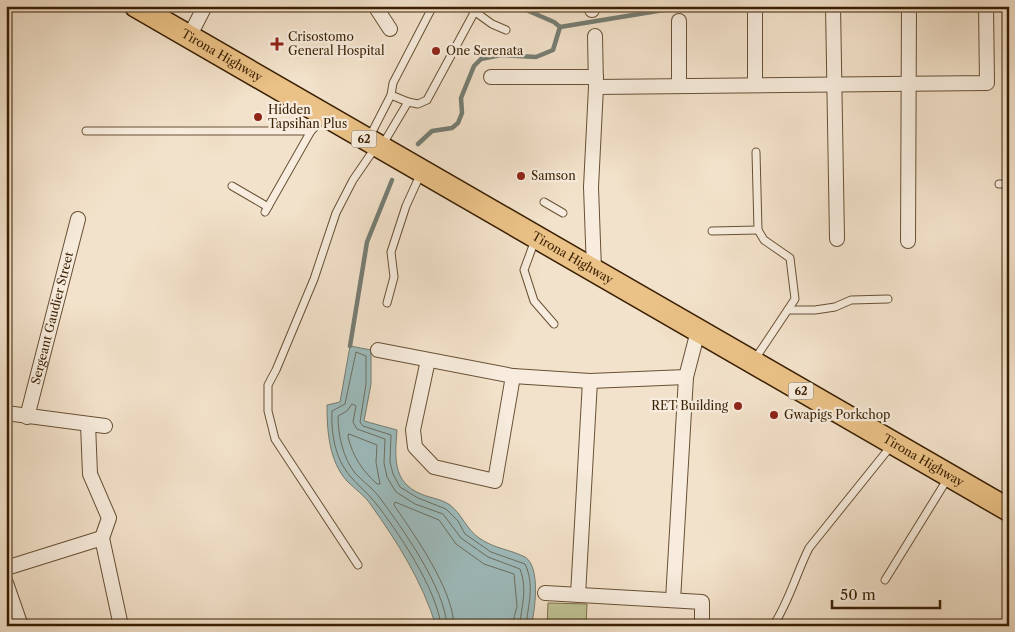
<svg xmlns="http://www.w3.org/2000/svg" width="1015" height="632" font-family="'Libre Caslon Text',serif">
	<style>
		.green { fill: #bfc294; stroke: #7c704b }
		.water { fill: #9dbcbe; stroke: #757d73 }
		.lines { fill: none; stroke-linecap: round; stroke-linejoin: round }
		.shore { stroke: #6b6e60; stroke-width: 1 }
		.stream { stroke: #757d73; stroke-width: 4.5 }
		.lane-casing { stroke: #685034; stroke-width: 9 }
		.street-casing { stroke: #685034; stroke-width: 16 }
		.primary-casing { stroke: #391f02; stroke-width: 25 }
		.lane { stroke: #f7ecdd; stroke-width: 7 }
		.street { stroke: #f7ecdd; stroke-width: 14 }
		.primary { stroke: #eac186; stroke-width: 22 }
		.poi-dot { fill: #8f2418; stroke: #f7ecdd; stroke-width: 2 }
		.labels { text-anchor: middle; stroke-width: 4.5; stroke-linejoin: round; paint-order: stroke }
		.shield { fill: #f7ecdd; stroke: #725c44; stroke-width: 1 }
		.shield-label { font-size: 11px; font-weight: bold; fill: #391f02 }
		.poi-label { font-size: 12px; fill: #391f02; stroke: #f7ecdd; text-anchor: start }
		.street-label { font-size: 12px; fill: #391f02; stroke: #f7ecdd }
	</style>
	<rect width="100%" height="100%" fill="#f3e2cb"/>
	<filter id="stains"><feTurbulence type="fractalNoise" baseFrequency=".004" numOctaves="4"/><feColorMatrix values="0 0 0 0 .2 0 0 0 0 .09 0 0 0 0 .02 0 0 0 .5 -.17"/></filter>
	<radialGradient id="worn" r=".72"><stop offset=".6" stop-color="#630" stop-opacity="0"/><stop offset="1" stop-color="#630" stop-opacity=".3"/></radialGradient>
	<polygon class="green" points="548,603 587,604 586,626 547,626"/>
	<path class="water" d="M350,346L371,350V384L364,421L397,430C395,457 392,482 421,494C430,498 442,499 450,505C462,514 466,529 479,538C495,549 509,549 525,557C541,567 535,611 531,626H436C422,581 398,543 371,505C365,496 355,489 347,481C329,461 327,431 327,405L340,402Z"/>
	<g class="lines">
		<g class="shore">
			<path d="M349,434L377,445L376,462L380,484H377C362,470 353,457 348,437Z"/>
			<path d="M441,626C437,589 397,530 374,501C367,492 357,485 350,476C335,458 331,434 332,411L345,404L356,352L366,356V384L360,422L363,426L391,435L390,462L393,474L400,487L418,498L446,509L458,521L465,534L491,552L525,564C535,585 528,605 526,626"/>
			<path d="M447,626C445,588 402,528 380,498C373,488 363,482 355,473C343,458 338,435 338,416L347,411L352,404L356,406L353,422L357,429L385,439L384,463L387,477L396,492L415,504L443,514L461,538L488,557L520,569C528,591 521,605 520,626"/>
			<path d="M454,626C453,589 415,536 394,505L395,502L439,520L456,544L484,564L514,574L517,606L512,626"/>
		</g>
		<g class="stream">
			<polyline points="560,27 688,6"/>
			<polyline points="418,144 432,131 452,128 458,123 462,113 461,98 474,66 481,59 501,55 536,57 553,50 560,27 554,22 517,6"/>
			<polyline points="350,346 367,242 392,180"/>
		</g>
		<g class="lane-casing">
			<g id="lane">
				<polyline points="467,6 492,24 506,30"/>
				<polyline points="391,95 408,102"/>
				<polyline points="86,131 311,131"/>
				<polyline points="369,138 391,95 393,83 433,6"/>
				<polyline points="383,144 408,102 418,104 427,100 475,11"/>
				<polyline points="999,184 1009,184"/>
				<polyline points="232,186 268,207"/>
				<polyline points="544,202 563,213"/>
				<polyline points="265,212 311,131 324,118"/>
				<polyline points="712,231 758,230"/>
				<polyline points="535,240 524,270 534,301 554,324"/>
				<polyline points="387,303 394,277 391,252 406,206 421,173"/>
				<polyline points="788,310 815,310 835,307 851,300 888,299"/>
				<polyline points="755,359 795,299 790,258 764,240 758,230 756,152"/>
				<polyline points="358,565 275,439 268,411 268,385 276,370 314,279 336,213 353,180 375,148"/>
				<polyline points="885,580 948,478"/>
				<path d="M773,626C789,602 796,574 809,548L891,446"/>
			</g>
		</g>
		<g class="street-casing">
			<g id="street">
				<polyline points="375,6 390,29"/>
				<polyline points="833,6 837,239"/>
				<polyline points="755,9 755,85"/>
				<polyline points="592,10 592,6"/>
				<polyline points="189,37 205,6"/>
				<polyline points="491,77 596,77"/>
				<polyline points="679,86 679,21"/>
				<polyline points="596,87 987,83 986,6"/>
				<polyline points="908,241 909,6"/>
				<polyline points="594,270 591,187 596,87 595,36"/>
				<polyline points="378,350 513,376 590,381 686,377"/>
				<polyline points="428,360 413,430 415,447 434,467 495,481 513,376"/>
				<polyline points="6,413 105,426"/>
				<path id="s1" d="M27,417L78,219"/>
				<polyline points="88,424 90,474 109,518 102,538"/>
				<polyline points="6,568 102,538 121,626"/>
				<polyline points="6,583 21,626"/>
				<polyline points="545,593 702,602 702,626"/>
				<polyline points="578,595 590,381"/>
				<polyline points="673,600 686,377 698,331"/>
			</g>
		</g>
		<g class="primary-casing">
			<g id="primary">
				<path id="s2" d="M136,6L1009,510"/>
			</g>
		</g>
		<use href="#lane" class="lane"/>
		<use href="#street" class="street"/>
		<use href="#primary" class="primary"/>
	</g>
	<g class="poi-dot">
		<path d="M274.5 36.5h5v5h5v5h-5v5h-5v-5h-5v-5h5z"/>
		<circle cx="436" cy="51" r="5"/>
		<circle cx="258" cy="117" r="5"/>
		<circle cx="521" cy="176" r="5"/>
		<circle cx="738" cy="406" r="5"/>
		<circle cx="774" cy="415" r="5"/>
	</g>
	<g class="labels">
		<g class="shield">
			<rect x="351.5" y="130.5" width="25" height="17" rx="4"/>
			<rect x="788.5" y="382.5" width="25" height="17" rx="4"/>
		</g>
		<g class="shield-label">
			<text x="364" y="143">62</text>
			<text x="801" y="395">62</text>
		</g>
		<g class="poi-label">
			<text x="288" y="41">Crisostomo<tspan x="288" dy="14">General Hospital</tspan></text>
			<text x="446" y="55">One Serenata</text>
			<text x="268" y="114">Hidden<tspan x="268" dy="14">Tapsihan Plus</tspan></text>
			<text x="531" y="180">Samson</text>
			<text x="728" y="410" text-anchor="end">RET Building</text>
			<text x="784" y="419">Gwapigs Porkchop</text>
		</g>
		<g class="street-label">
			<text dy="4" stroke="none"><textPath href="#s2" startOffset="99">Tirona Highway</textPath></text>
			<text dy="4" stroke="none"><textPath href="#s2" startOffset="504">Tirona Highway</textPath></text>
			<text dy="4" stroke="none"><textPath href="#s1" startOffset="102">Sergeant Gaudier Street</textPath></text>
			<text dy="4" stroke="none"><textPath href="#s2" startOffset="909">Tirona Highway</textPath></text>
		</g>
	</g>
	<rect width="1015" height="632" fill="none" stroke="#f3e2cb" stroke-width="25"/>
	<rect x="8" y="8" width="1000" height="617" fill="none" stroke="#391f02" stroke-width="2.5"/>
	<rect x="12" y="12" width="990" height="607" fill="none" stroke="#391f02"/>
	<path d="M832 600v8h108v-8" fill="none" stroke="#391f02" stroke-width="2.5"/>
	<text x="840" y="600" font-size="15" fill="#391f02" stroke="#f7ecdd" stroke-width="4" paint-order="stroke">50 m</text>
	<rect width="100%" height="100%" filter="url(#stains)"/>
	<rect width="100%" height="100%" fill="url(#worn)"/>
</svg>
